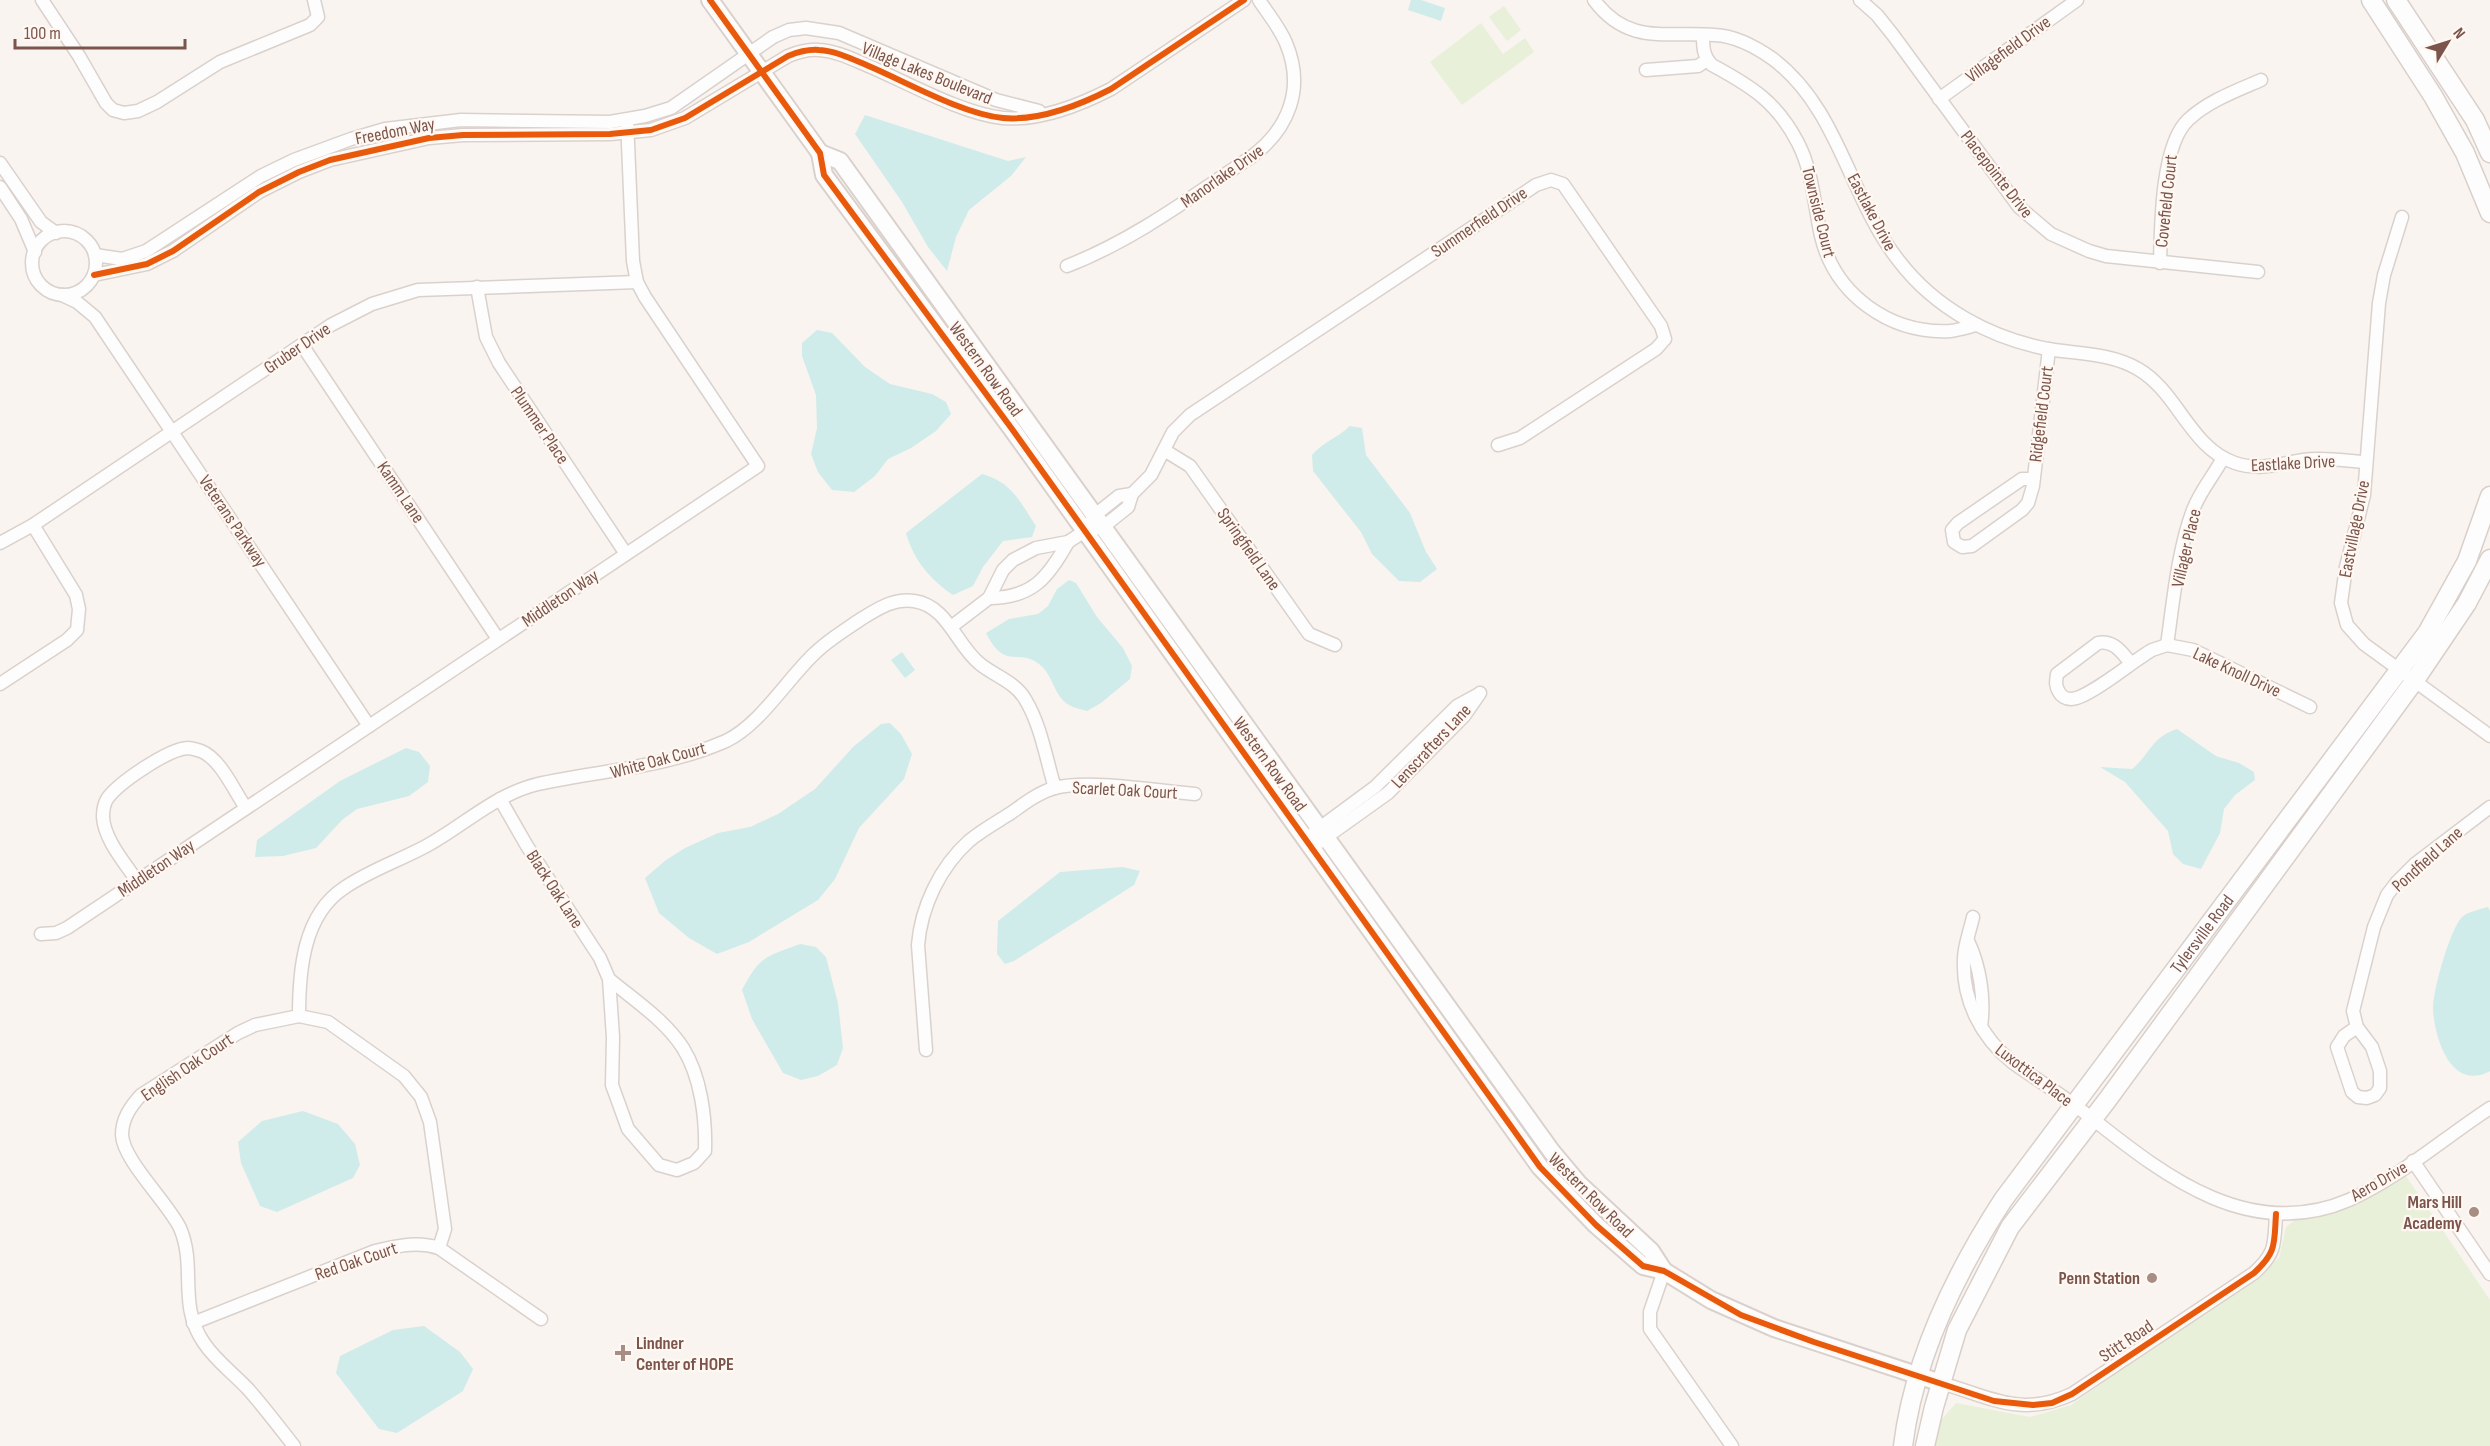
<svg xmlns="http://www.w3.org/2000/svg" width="2490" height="1446" font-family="'Sofia Sans Condensed',sans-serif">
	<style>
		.green { fill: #e9f0d9 }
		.water { fill: #cfeceb }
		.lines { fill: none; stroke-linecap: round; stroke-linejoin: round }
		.minor-casing { stroke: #dad1cd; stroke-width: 15 }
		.tertiary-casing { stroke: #dad1cd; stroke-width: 20 }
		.secondary-casing { stroke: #d9cfca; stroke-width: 21 }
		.minor { stroke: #fefdfd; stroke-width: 12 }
		.tertiary { stroke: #fefdfd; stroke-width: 16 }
		.secondary { stroke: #fefdfd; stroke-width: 18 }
		.cycleway-casing { stroke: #fff8f2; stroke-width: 10 }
		.cycleway { stroke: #e8590c; stroke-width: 6 }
		.poi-dot { fill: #a78d84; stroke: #fff8f2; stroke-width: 2 }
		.labels { text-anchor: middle; stroke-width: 4.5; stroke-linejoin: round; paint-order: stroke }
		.street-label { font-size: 18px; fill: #7b554b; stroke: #fff8f2 }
		.poi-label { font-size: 18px; font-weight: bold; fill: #7b554b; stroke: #fff8f2; text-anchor: end }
	</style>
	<rect width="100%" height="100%" fill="#f9f4ef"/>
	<g class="green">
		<polygon points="1504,6 1521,30 1507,41 1489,17"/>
		<polygon points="1481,23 1503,54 1525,38 1534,52 1462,105 1430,62"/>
		<polygon points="2406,1176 2490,1300 2490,1446 1933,1446 1935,1427 1956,1403 2030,1417 2071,1405 2279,1258 2286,1227 2297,1218 2351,1208"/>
	</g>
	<g class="water">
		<polygon points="1411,0 1421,0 1445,8 1441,21 1408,10"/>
		<polygon points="865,115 1008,161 1026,157 1011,176 969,210 956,237 947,271 928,247 902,202 855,134"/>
		<polygon points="817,330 832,333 865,367 890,384 932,394 946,402 951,414 936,431 911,448 888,459 875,476 854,492 832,490 818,472 811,454 817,428 816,395 802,356 802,343"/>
		<path d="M1350,426L1362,428L1366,455L1410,513L1426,552L1437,569L1420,582L1399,581L1372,554L1361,532L1313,471L1312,455C1326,440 1336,439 1350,426Z"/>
		<path d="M982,474C1012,482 1020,502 1036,526L1032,537L1003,541L983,567L973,586L953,595C930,579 914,561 906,533Z"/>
		<path d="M1069,580L1076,583L1097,617L1123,648L1132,666L1130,679L1101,703L1087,711C1081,709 1074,708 1069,705C1054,697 1053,674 1039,664C1018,648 1005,671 986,633L1009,619L1038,614L1048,606L1057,589Z"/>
		<polygon points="902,652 915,670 905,678 891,660"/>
		<polygon points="890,723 901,734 912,754 904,779 859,828 835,879 818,900 749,942 717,954 689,938 659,913 645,878 666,860 685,848 718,833 750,827 778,814 815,789 853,747 881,724"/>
		<path d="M2177,729L2216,756L2239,763L2254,772L2255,780L2235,795L2224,809L2220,833L2201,869L2183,864L2173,854L2168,831L2125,782L2100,767L2132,769C2151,754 2150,738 2177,729Z"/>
		<polygon points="406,748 419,752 430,766 428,782 409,796 357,809 342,820 316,848 283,856 255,857 257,840 340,781"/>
		<polygon points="1123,867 1140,871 1134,885 1014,961 1005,964 997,954 998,921 1060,872"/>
		<path d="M2488,907L2490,911V1071C2452,1092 2435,1040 2433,1010C2432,993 2450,929 2462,917C2467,912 2481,909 2488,907Z"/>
		<path d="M800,944L816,947L826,957L838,1003L843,1048L837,1065L818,1076L801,1080L783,1073L752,1019L742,990C760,956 765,957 800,944Z"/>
		<polygon points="303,1111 338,1124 355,1144 360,1165 353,1178 277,1212 260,1206 241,1163 238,1142 262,1121"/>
		<polygon points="424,1326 460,1352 473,1369 463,1391 397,1433 379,1429 336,1373 340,1356 393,1330"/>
	</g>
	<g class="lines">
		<g class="minor-casing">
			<g id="minor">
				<polyline points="42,0 79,56 106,103 113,110 124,113 138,111 157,102 220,62 310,25 318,17 314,0"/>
				<path d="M1594,0C1628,46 1667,31 1715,35C1735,36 1756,47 1773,59C1840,110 1849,198 1899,261C1935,308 1990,338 2048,349C2078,354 2111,353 2138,369C2178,392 2190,448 2235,463C2258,471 2280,464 2303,460C2324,457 2346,461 2366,462"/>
				<polyline points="1860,0 1877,15 1893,35 2019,207 2051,234 2089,251 2106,256 2258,272"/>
				<path d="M1703,35C1703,47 1703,56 1712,65C1751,86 1777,102 1798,143C1813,172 1814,205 1821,236C1835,295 1890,334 1950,331C1959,330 1968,327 1977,325"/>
				<polyline points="1646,70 1698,66 1707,60"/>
				<polyline points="1939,99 2077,0"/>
				<polyline points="0,163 41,222 56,233"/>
				<polyline points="0,187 21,219 35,252"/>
				<polyline points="2402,217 2384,275 2379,303 2364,495 2346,567 2341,603 2347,625 2364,644 2490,736"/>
				<circle cx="64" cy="263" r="32"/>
				<polyline points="95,255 122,259 146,251 261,176 294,160 351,139 385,129 461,120 610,122 645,116 671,108 773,37 789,30 806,28 839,33 996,100 1039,111"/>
				<path d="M2160,263C2161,227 2161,145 2188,120C2208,101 2236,91 2261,80"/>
				<path d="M1067,266C1134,240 1191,197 1251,157C1289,129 1305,88 1286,43C1280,28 1268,14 1259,0"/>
				<path d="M94,275L147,264L173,251L259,192L299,172L330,160L429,138L463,135L610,134L651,130L685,118L788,56C798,52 808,49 819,50C837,51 854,60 871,67C908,83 963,114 1003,118C1039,121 1080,105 1111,89L1244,0"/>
				<polyline points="477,287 486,337 499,363 626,554"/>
				<polyline points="62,295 77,302 95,317 369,726"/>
				<polyline points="302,345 498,639"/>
				<polyline points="1164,450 1190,466 1309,634 1335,645"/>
				<polyline points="2034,479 2022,479 1958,523 1952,530 1954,542 1962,547 1972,546 2022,510 2028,503 2033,486 2049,349"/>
				<polyline points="1085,531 1103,527 1128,507 1132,494 1151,475 1173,432 1190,415 1536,185 1551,180 1563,184 1661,326 1665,339 1656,349 1520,438 1498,445"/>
				<polyline points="0,543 33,525 331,325 372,304 418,290 637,282"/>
				<path d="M989,598C1032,598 1048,578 1068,542"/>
				<polyline points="951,627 989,598 1003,570 1013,560 1036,548 1068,542 1085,531 1095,515 1119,496 1132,494"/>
				<path d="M2167,645C2173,603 2178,549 2193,510C2200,491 2214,475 2223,458"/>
				<path d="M2131,663C2121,652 2114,640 2098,643L2057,674C2056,681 2055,686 2059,692C2061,696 2066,699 2071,699C2088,699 2134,660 2152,650L2167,645L2193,650L2310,707"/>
				<polyline points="0,684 67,640 77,630 79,609 76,595 33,525"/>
				<path d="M500,799L527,846L600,958L609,979L613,1037L612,1085L628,1129L659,1165L677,1170L694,1163L705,1151C706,1118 701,1077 683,1048C665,1020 634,1000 609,979"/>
				<polyline points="1314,832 1375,787 1457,706 1477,695"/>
				<polyline points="1311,848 1388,793 1464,716 1480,693"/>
				<path d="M137,881C125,863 104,839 103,817C103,811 104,804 107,799C118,783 168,749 188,748C192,748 197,750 201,751C221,759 234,791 246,808"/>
				<path d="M1973,917C1970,931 1964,946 1964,959C1962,1000 1981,1037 2012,1062C2039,1081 2068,1099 2094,1120C2167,1178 2251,1242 2349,1200C2400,1177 2444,1138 2490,1108"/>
				<polyline points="41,934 56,933 67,928 758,466 645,297 637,282 633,261 627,120"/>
				<path d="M1968,941C1980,966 1985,999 1981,1026"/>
				<path d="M299,1016C299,971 303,915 344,888C370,870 401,860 428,845C464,825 496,794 538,784C602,770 664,768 726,741C761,724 787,679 815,653C828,640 845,630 861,619C878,609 893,598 914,601C948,606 956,645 980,664C995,676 1015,682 1025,699C1041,725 1046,759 1055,788"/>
				<polyline points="2357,1027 2344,1036 2337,1047 2352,1092 2358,1097 2367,1098 2375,1095 2380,1088 2380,1071 2372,1047 2357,1027 2353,1011 2374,927 2387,895 2397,882 2415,864 2490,807"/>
				<path d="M926,1050L918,945C921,907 940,867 969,841C982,830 997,822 1011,813C1025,803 1038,793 1054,788C1089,779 1158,791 1195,794"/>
				<polyline points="2413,1161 2490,1274"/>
				<polyline points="1664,1271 1650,1312 1650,1329 1732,1446"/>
				<path d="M193,1323L375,1251C398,1246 417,1241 439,1248L541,1319"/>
				<path d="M1941,1383C1990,1397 2021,1418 2072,1394L2254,1273C2277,1252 2274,1244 2276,1214"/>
				<path d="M294,1446C279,1427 264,1407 248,1389C233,1373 216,1361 204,1343C177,1304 197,1268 180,1228C168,1203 123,1160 122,1135C122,1119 130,1107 141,1095L238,1033L255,1025L299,1016L328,1022L404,1076L421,1097L430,1122L445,1229L439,1248"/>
			</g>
		</g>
		<g class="tertiary-casing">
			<g id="tertiary">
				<polyline points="710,0 820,153 824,175 1012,429 1540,1167 1596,1225 1643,1266 1664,1271 1711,1300 1774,1328 1941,1383"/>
				<polyline points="820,153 840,161 1552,1152 1578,1183 1651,1251 1664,1271"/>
			</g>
		</g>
		<g class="secondary-casing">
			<g id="secondary">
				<polyline points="2371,0 2433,96 2465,153 2490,213"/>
				<polyline points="2396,0 2475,120 2490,153"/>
				<path id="s1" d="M1903,1446C1914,1357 1955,1274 2003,1200L2427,633L2467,561L2490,496"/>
				<polyline points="1925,1446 1934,1407 1957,1330 2010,1227 2108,1099 2415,680 2467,603 2490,559"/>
			</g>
		</g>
		<use href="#minor" class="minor"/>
		<use href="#tertiary" class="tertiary"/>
		<use href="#secondary" class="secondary"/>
		<g class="cycleway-casing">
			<g id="cycleway">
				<path d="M710,0L820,153L824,175L1012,429L1540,1167L1596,1225L1643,1266L1664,1271L1741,1315L1814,1342L1994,1401L2033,1405L2052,1403L2072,1394L2254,1273C2277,1252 2274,1244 2276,1214"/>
				<path d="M94,275L147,264L173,251L259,192L299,172L330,160L429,138L463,135L610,134L651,130L685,118L788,56C798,52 808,49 819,50C837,51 854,60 871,67C908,83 963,114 1003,118C1039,121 1080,105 1111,89L1244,0"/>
			</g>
		</g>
		<use href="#cycleway" class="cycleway"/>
	</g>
	<g class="poi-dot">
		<circle cx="2474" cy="1212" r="6"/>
		<circle cx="2152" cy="1278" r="6"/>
		<path d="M620 1344h6v6h6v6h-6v6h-6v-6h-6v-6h6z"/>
	</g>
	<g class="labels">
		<g class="street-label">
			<text transform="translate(2008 49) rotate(-36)" y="6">Villagefield Drive</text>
			<text transform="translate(927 73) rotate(22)" y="6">Village Lakes Boulevard</text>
			<text transform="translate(395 131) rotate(-11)" y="6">Freedom Way</text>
			<text transform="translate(1997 174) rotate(52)" y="6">Placepointe Drive</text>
			<text transform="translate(1222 176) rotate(-35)" y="6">Manorlake Drive</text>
			<text transform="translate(2166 201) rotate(-84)" y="6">Covefield Court</text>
			<text transform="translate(1819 212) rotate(76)" y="6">Townside Court</text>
			<text transform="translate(1872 212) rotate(62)" y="6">Eastlake Drive</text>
			<text transform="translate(1479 222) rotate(-34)" y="6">Summerfield Drive</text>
			<text transform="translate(297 348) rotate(-34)" y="6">Gruber Drive</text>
			<text transform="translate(986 369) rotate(54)" y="6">Western Row Road</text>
			<text transform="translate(2041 414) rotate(-83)" y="6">Ridgefield Court</text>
			<text transform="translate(540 425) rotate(56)" y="6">Plummer Place</text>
			<text transform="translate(2293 463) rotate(-3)" y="6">Eastlake Drive</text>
			<text transform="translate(401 492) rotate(56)" y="6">Kamm Lane</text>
			<text transform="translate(233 521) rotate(56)" y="6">Veterans Parkway</text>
			<text transform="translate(2354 529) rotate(-79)" y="6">Eastvillage Drive</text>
			<text transform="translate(2186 548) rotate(-77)" y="6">Villager Place</text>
			<text transform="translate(1249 549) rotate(55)" y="6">Springfield Lane</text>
			<text transform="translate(560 598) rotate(-34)" y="6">Middleton Way</text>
			<text transform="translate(2237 672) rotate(25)" y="6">Lake Knoll Drive</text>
			<text transform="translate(1431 746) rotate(-47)" y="6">Lenscrafters Lane</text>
			<text transform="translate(658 760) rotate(-15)" y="6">White Oak Court</text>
			<text transform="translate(1270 764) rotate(54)" y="6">Western Row Road</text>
			<text transform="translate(1125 790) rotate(3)" y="6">Scarlet Oak Court</text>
			<text transform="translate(2427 859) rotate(-42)" y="6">Pondfield Lane</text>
			<text transform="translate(156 868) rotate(-34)" y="6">Middleton Way</text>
			<text transform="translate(555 889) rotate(57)" y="6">Black Oak Lane</text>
			<text dy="6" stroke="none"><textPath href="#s1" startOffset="600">Tylersville Road</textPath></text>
			<text transform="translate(187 1067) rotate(-34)" y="6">English Oak Court</text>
			<text transform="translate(2034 1075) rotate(37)" y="6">Luxottica Place</text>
			<text transform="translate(2379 1181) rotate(-30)" y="6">Aero Drive</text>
			<text transform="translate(1591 1195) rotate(45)" y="6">Western Row Road</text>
			<text transform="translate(356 1261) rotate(-19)" y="6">Red Oak Court</text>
			<text transform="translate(2126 1341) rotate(-34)" y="6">Stitt Road</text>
		</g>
		<g class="poi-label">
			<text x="2462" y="1208">Mars Hill<tspan x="2462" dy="21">Academy</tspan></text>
			<text x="2140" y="1284">Penn Station</text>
			<text x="636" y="1349" text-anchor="start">Lindner<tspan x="636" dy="21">Center of HOPE</tspan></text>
		</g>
	</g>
	<g transform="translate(2448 42) rotate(52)" stroke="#fff8f2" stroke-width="4.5" paint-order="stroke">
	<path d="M0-4.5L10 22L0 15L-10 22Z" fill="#7b554b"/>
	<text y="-9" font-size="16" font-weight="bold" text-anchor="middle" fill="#7b554b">N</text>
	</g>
	<path d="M15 39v9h170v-9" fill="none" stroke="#7b554b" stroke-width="3"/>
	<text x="24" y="39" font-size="18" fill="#7b554b" stroke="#fff8f2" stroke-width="4.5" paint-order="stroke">100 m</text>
</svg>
